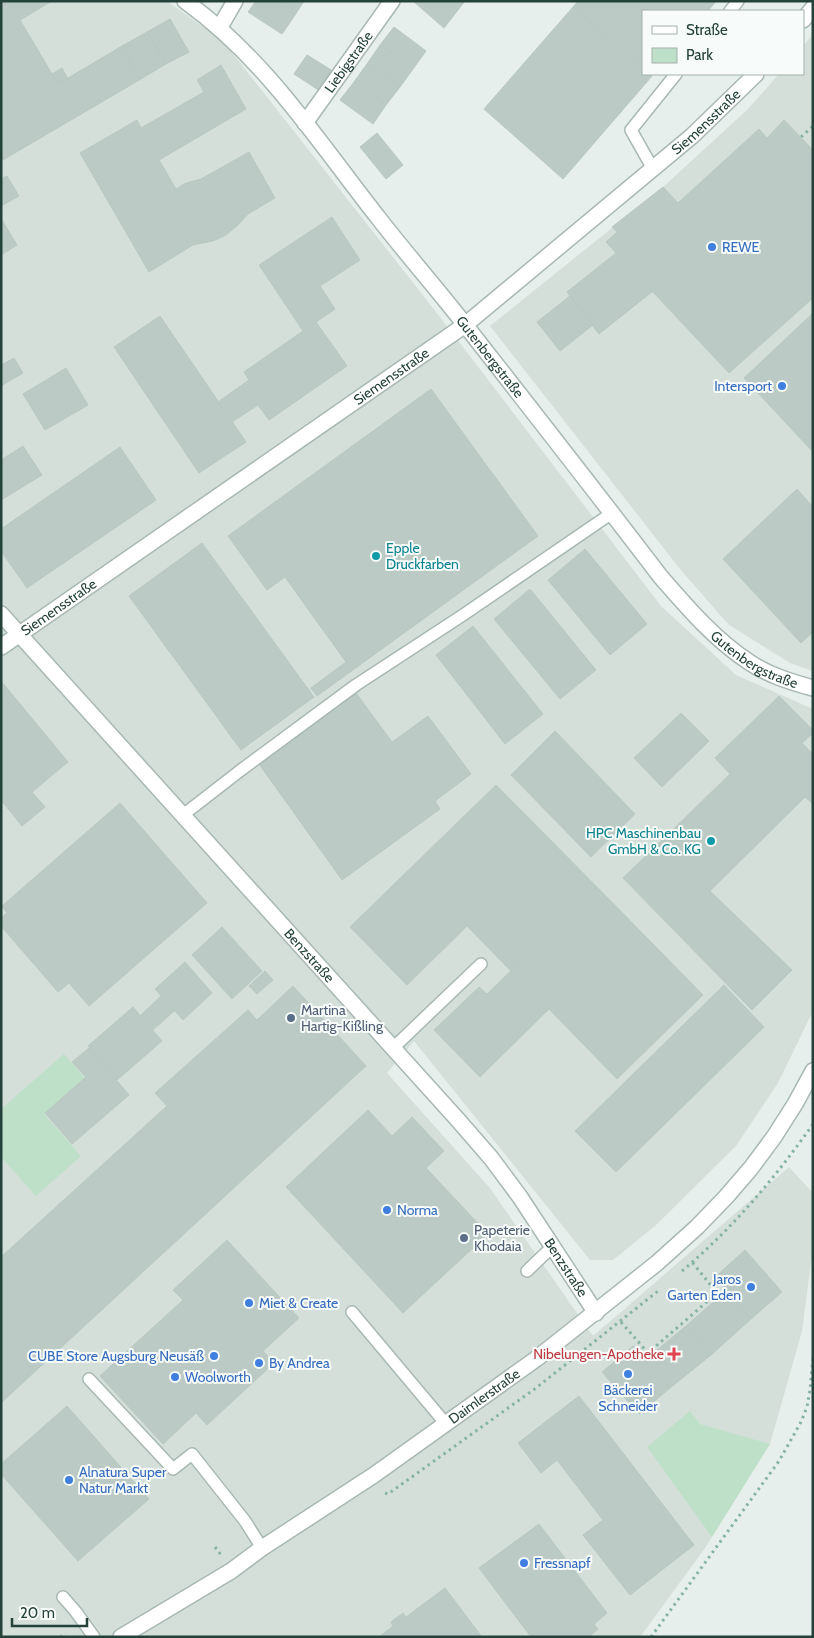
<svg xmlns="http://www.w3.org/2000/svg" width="814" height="1638" font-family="Cabin,sans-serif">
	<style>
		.built { fill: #d4dfda }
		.green { fill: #bfe0c8 }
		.building { fill: #bbcac4; stroke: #b8c9c2 }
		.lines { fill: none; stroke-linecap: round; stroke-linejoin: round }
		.service-casing { stroke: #a8b8b2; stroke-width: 14 }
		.minor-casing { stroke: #a8b8b2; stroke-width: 18 }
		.tertiary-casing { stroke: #a8b8b2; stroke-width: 18 }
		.path { stroke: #86b3a5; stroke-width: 3; stroke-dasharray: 2.5 4; stroke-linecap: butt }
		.service { stroke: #fff; stroke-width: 11 }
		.minor { stroke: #fff; stroke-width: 15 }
		.tertiary { stroke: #fff; stroke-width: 15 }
		.shop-dot { fill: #3f7fe0; stroke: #f7fbf9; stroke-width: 2 }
		.culture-dot { fill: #0f9aa8; stroke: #f7fbf9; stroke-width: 2 }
		.service-dot { fill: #5c6f8a; stroke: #f7fbf9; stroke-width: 2 }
		.health-dot { fill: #e0444e; stroke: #f7fbf9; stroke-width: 2 }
		.labels { text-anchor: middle; stroke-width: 4; stroke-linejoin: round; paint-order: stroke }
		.street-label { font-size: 14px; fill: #24423a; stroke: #f7fbf9 }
		.shop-label { font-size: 14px; fill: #366cbe; stroke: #f7fbf9; text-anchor: start }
		.culture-label { font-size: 14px; fill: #0d838f; stroke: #f7fbf9; text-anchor: start }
		.service-label { font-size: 14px; fill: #4e5e75; stroke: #f7fbf9; text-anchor: start }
		.health-label { font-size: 14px; fill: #be3a42; stroke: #f7fbf9; text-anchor: end }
	</style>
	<rect width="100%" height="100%" fill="#e6efeb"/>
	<g class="built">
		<polygon points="1,1 167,1 223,41 440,317 661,606 736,675 813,709 813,1011 778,1083 736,1146 655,1226 613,1260 590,1260 414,1041 387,1073 489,1187 593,1336 789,1167 813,1193 813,1248 802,1331 770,1444 705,1548 640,1637 1,1637"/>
		<polygon points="813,34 813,671 790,663 728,624 680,569 490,326 663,187 747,110 779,74 803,74 803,46"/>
	</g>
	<g class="green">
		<polygon points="64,1054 85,1078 44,1114 81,1156 36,1196 1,1157 1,1109"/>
		<polygon points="690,1411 700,1424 770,1444 712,1537 647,1447"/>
	</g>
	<g class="building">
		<polygon points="1,1 52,1 20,20 58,84 122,46 141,79 1,161"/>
		<polygon points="256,1 273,1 295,15 282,34 248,12"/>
		<polygon points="273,1 304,1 295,15"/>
		<polygon points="413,1 447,1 458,10 444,28"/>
		<polygon points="447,1 465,1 458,10"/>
		<polygon points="578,1 716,1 708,11 643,11 643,68 573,7"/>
		<polygon points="573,7 643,68 643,74 649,74 652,76 563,179 484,109"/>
		<polygon points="170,19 189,52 166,64 147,32"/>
		<polygon points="394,27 426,51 413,69 380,45"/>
		<polygon points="147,32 166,64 141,79 122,46"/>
		<polygon points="380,45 413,69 400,87 367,64"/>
		<polygon points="307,55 336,73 323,93 294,74"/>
		<polygon points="367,64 400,87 386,105 354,82"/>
		<polygon points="221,65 246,109 159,160 176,189 186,183 201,179 249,152 275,198 248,214 238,225 226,235 213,241 193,245 149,272 80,153 137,120 141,128 204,92 197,80"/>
		<polygon points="62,68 68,79 58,84 52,74"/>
		<polygon points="354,82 386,105 373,124 340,100"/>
		<polygon points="784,120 813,150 813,298 729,373 606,242 617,232 612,227 663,187 678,203 759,129 767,138"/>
		<polygon points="377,133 403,165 386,179 360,147"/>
		<polygon points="7,176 19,196 1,206 1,179"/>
		<polygon points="332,217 360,260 320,286 335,309 303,331 259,265"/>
		<polygon points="2,220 17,245 1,255 1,221"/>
		<polygon points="616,253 653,291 599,334 567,292"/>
		<polygon points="570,296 593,325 560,351 537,322"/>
		<polygon points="813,313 813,452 744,378"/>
		<polygon points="160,316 246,442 199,473 114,347"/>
		<polygon points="316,322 347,366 269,420 258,405 232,422 218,402 249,380 244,372"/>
		<polygon points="14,358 23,373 1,386 1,365"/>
		<polygon points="66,368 88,405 45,430 23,394"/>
		<polygon points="431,389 538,536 317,696 311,688 346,662 285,577 267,590 228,536"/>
		<polygon points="23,446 42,475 1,500 1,460"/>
		<polygon points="120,447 156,500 27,588 1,551 1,529"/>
		<polygon points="797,489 813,507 813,632 801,643 723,559"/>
		<polygon points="202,543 314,697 241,750 129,596"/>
		<polygon points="585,549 647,624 610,655 548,580"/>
		<polygon points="530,589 596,670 560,699 494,619"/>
		<polygon points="473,626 543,714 505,744 436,655"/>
		<polygon points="1,681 68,762 32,792 45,807 22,826 1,800"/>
		<polygon points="356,693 392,742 428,716 471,774 435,801 440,809 342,880 259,764"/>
		<polygon points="779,696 813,730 813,733 802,743 813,754 813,804 805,797 710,891 792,970 752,1010 623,878 730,774 715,758"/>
		<polygon points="681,713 709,741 662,787 634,758"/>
		<polygon points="555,731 635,814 591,857 511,775"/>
		<polygon points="496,785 597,887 511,971 467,926 407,985 350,927"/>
		<polygon points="120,803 207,903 89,1006 69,983 58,992 1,926 1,918 7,913 2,906"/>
		<polygon points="597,887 703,995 617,1079 549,1009 480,1077 434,1030 479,987 487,994"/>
		<polygon points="222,927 262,971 232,999 192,955"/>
		<polygon points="185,962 212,993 183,1020 155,989"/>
		<polygon points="265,971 273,980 257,994 249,986"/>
		<polygon points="724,985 764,1027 616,1172 575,1131"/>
		<polygon points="293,986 366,1066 1,1403 1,1257 167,1106 155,1093 248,1010 257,1020"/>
		<polygon points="161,996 174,1011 153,1030 140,1016"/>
		<polygon points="133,1007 162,1041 117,1080 88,1046"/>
		<polygon points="89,1048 129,1095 72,1144 45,1113 86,1077 72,1062"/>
		<polygon points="368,1110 392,1136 412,1117 444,1151 426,1168 488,1234 403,1313 286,1187"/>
		<polygon points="227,1240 299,1318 263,1351 274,1363 207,1425 196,1413 163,1444 100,1376 183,1300 173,1290"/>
		<polygon points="745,1250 782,1292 751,1319 715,1277"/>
		<polygon points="727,1290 751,1319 711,1355 686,1326"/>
		<polygon points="686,1326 711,1355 670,1388 645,1360"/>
		<polygon points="633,1346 670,1388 639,1414 602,1372"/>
		<polygon points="579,1396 694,1545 630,1595 583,1535 603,1520 557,1460 541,1473 518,1443"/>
		<polygon points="67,1406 149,1499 78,1561 1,1474 1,1464"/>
		<polygon points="539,1524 607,1613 594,1624 598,1629 589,1637 531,1637 479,1568"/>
		<polygon points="445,1588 482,1637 379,1637 393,1626 391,1622 403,1613 406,1617"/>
	</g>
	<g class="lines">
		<g class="service-casing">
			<g id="service">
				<polyline points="730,11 738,1"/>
				<polyline points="653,169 631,130 676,74"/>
				<polyline points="183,815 241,770 356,685 463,615 612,513"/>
				<polyline points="393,1048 481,964"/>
				<polyline points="527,1271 552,1247"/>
				<polyline points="352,1312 446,1424"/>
				<polyline points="89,1379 173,1469 192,1454 245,1521 262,1548"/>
				<polyline points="63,1597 76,1612 94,1637"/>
			</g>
		</g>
		<g class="minor-casing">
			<g id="minor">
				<path id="s1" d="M185,1C267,60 319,143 380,220C408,256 438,290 466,326C531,409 596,492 660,576C687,607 714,639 749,662C768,675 791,682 813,688"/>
				<polyline points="803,20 813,8"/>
				<polyline points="220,27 235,1"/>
				<path id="s2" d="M305,123L392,1"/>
				<path id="s3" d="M1,614L458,1120L491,1158L520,1197L596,1313"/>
				<path id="s4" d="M1,647L465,325L692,136L756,74"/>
			</g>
		</g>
		<g class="tertiary-casing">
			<g id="tertiary">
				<path id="s5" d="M121,1637L231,1571L262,1548L374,1475L536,1359L657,1263L697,1227L726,1197L751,1168L774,1137L795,1104L813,1071"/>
			</g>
		</g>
		<g class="path">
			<polyline points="801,137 813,126"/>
			<path d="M682,1271C733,1228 775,1178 813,1124"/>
			<polyline points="621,1322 648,1353 717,1293 692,1262"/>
			<polyline points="385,1493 388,1494 536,1388 658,1291"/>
			<polyline points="215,1547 221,1555"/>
			<polyline points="60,1637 66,1634"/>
			<polyline points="651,1637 779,1461 801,1422 807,1407 810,1390 813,1358"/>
		</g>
		<use href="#service" class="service"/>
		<use href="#minor" class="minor"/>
		<use href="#tertiary" class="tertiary"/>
	</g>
	<g class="shop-dot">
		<circle cx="712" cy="247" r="5"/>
		<circle cx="782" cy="386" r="5"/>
		<circle cx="387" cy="1210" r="5"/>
		<circle cx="751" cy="1287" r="5"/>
		<circle cx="249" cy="1303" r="5"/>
		<circle cx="214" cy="1356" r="5"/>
		<circle cx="259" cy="1363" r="5"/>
		<circle cx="628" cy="1374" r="5"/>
		<circle cx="175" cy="1377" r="5"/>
		<circle cx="69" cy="1480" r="5"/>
		<circle cx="524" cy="1563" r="5"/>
	</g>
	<g class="culture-dot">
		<circle cx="376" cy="556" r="5"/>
		<circle cx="711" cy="841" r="5"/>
	</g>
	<g class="service-dot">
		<circle cx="291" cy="1018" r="5"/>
		<circle cx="464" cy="1238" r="5"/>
	</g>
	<path class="health-dot" d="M671.5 1346.5h5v5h5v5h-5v5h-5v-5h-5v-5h5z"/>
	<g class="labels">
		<g class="street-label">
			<text dy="5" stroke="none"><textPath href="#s2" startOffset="75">Liebigstraße</textPath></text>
			<text dy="5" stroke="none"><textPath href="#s4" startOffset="880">Siemensstraße</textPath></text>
			<text dy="5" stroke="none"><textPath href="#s1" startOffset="470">Gutenbergstraße</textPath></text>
			<text dy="5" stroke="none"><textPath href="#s4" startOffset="475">Siemensstraße</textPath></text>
			<text dy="5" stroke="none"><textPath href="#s4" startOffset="70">Siemensstraße</textPath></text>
			<text dy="5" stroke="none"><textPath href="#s1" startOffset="875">Gutenbergstraße</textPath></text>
			<text dy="5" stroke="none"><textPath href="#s3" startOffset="460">Benzstraße</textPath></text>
			<text dy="5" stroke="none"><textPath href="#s3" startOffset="865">Benzstraße</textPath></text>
			<text dy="5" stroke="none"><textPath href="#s5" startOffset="436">Daimlerstraße</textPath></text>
		</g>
		<g class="shop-label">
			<text x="722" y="252">REWE</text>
			<text x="772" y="391" text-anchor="end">Intersport</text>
			<text x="397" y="1215">Norma</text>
			<text x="741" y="1284" text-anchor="end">Jaros<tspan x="741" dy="16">Garten Eden</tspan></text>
			<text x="259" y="1308">Miet &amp; Create</text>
			<text x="204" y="1361" text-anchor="end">CUBE Store Augsburg Neusäß</text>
			<text x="269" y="1368">By Andrea</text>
			<text x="185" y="1382">Woolworth</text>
			<text x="628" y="1395" text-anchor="middle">Bäckerei<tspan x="628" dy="16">Schneider</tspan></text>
			<text x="79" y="1477">Alnatura Super<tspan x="79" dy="16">Natur Markt</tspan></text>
			<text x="534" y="1568">Fressnapf</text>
		</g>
		<g class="culture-label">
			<text x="386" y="553">Epple<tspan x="386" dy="16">Druckfarben</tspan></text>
			<text x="701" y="838" text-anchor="end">HPC Maschinenbau<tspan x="701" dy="16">GmbH &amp; Co. KG</tspan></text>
		</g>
		<g class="service-label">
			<text x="301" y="1015">Martina<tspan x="301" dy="16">Hartig-Kißling</tspan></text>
			<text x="474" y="1235">Papeterie<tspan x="474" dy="16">Khodaia</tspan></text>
		</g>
		<g class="health-label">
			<text x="664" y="1359">Nibelungen-Apotheke</text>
		</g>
	</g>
	<rect width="814" height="1638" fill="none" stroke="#24423a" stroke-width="5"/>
	<rect x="642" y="10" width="162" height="65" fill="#f7fbf9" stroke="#a3b1ad"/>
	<rect x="652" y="26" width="25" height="8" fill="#ffffff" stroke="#a3b1ad"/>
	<text x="686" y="35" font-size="15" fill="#24423a">Straße</text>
	<rect x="652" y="48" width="25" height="15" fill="#bfe0c8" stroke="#a3b1ad"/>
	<text x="686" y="60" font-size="15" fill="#24423a">Park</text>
	<path d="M12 1618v8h75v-8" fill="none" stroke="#24423a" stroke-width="2.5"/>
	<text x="20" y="1618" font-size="15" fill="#24423a" stroke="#f7fbf9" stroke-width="4" paint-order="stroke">20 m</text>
</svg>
